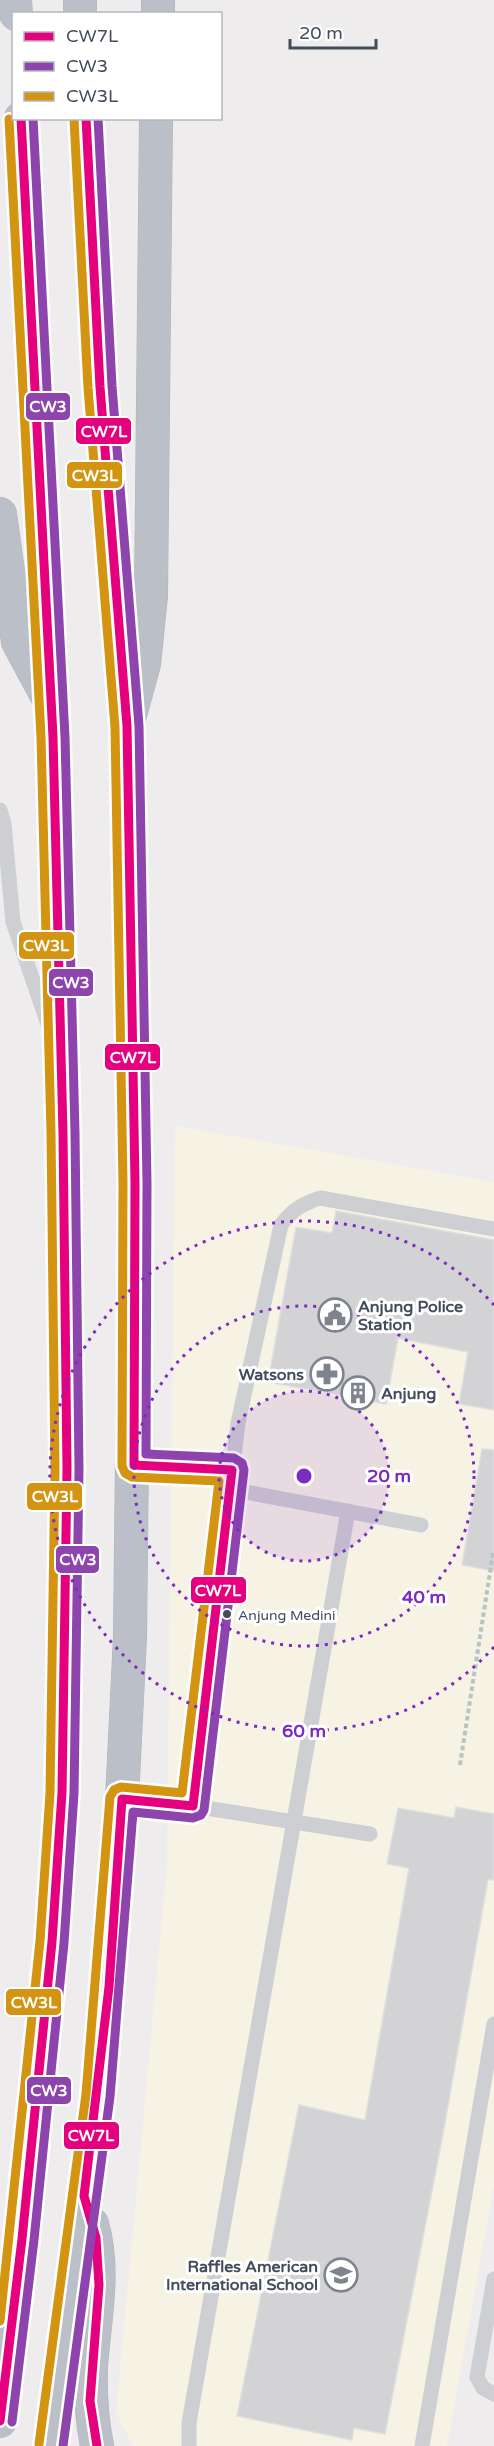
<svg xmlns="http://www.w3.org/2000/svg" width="494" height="2446" font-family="'Varela Round',sans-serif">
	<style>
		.commercial { fill: #f6f3e5 }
		.building { fill: #d3d3d5; stroke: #dfdedf; stroke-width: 1.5 }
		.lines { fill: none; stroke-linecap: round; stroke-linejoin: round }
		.highway-casing { stroke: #b1b4bd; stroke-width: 34 }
		.path { stroke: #b6c4c2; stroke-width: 4; stroke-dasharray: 4.5 3; stroke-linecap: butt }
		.lane { stroke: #cdcfd2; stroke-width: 15 }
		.highway { stroke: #bbbfc7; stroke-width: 33 }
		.bus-1-casing { stroke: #fff; stroke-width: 14 }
		.bus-2-casing { stroke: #fff; stroke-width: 14 }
		.bus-3-casing { stroke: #fff; stroke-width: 14 }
		.bus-1 { stroke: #e5007d; stroke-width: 9 }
		.bus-2 { stroke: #8e44ad; stroke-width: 9 }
		.bus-3 { stroke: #d39412; stroke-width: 9 }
		.ring { fill: none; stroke: #7b2cbf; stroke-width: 3; stroke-dasharray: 3 6 }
		.bus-dot { fill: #424c5a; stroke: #fff; stroke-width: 2 }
		.labels { text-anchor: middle; stroke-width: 6; stroke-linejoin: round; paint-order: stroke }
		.bus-label { font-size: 14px; fill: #424c5a; stroke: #fff; text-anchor: start }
		.poi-label { font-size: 16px; font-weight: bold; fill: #424c5a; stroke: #fff; text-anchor: start }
		.centre { fill: #7b2cbf; stroke: #fff; stroke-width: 3 }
		.ring-label { font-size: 18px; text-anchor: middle; font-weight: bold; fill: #7b2cbf; stroke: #fff; stroke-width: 6; stroke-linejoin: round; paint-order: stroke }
		.line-badge { stroke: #fff; stroke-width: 2 }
		.badge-label { font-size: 16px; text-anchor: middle; font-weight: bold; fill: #fff }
	</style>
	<rect width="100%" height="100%" fill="#eeecec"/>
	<polygon class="commercial" points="175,1126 494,1182 494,2185 447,2446 133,2446 116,2413 167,1865"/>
	<g class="building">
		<polygon points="336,1211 494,1240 494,1410 459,1404 468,1352 398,1338 386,1404 268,1382 296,1227 332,1233"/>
		<polygon points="482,1449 494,1450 494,1571 462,1565"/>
		<polygon points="456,1807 494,1814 494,1880 488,1879 443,2134 385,2434 354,2428 352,2440 237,2416 299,2105 365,2120 409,1868 387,1864 398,1808 454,1818"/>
	</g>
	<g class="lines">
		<g class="highway-casing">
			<g id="highway">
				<polyline points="15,0 16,14"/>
				<polyline points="80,0 80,14"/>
				<polyline points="158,14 158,0"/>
				<polyline points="86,118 100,387 125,703"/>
				<polyline points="0,514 18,642 47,696"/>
				<path d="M92,2224C106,2271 94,2320 91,2367C90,2394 92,2420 97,2446"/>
				<polyline points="0,2421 22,2239 52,1942 62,1793 67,1469 63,1133 53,737 21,118"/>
				<polyline points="51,2446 98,2095 122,1799 130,1637 135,1183 127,726 144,664 151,596 156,118"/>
			</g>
		</g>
		<polyline class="path" points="460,1765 493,1553"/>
		<g class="lane">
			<polyline points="0,810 4,824 13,922 50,1030"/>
			<polyline points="134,1465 232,1470"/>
			<polyline points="230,1489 421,1525"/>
			<polyline points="122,1799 193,1806 370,1834"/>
			<path d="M193,1806L238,1423L281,1225C292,1210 302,1204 320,1198L494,1229"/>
			<polyline points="494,2279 477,2377 483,2388 494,2394"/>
			<polyline points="189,2446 189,2423 348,1511"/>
			<polyline points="422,2446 494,2024"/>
		</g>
		<use href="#highway" class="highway"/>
		<g class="bus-1-casing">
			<g id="bus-1">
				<polyline points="86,118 100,387 127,726 135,1183 134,1465 232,1470 193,1806 122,1799 109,1987 84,2196 96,2238 99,2285 90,2401 97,2446"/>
				<polyline points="0,2421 22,2239 52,1942 62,1793 67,1469 63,1133 53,737 21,118"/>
			</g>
		</g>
		<g class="bus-2-casing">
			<g id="bus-2">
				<polyline points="12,2422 34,2240 64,1943 74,1793 79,1469 75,1133 65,737 33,118"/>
				<polyline points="63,2446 110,2097 133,1812 193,1818 201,1815 204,1810 244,1470 242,1463 234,1458 146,1454 147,1183 139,726 112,386 98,118"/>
			</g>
		</g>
		<g class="bus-3-casing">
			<g id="bus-3">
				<polyline points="0,2321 40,1941 50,1793 55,1469 51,1133 41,737 9,119"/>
				<polyline points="39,2444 86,2094 110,1797 114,1790 121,1787 182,1793 219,1481 132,1477 125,1473 122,1466 123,1183 115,727 88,388 74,119"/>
			</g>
		</g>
		<use href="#bus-1" class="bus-1"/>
		<use href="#bus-2" class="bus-2"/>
		<use href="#bus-3" class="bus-3"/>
	</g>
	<circle cx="304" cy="1476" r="85" fill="#7b2cbf" fill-opacity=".12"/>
	<g class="ring">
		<circle cx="304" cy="1476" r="85"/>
		<circle cx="304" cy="1476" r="170"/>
		<path d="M494 1647A255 255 0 1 1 494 1305"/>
	</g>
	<defs>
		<g id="civic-ring" transform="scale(1.725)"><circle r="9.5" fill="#fff" stroke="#7e848d" stroke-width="1.5"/><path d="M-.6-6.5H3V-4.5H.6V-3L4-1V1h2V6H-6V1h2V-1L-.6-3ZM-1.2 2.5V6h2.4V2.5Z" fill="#7e848d"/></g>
		<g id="pharmacy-ring" transform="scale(1.725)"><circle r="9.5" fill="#fff" stroke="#7e848d" stroke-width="1.5"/><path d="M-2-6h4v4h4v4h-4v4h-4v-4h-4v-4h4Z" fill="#7e848d"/></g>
		<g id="building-ring" transform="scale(1.725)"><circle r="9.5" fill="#fff" stroke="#7e848d" stroke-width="1.5"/><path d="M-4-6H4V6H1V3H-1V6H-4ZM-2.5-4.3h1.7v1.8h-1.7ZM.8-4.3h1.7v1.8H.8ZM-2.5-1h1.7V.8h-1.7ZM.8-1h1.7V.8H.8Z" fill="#7e848d"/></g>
		<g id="school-ring" transform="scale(1.725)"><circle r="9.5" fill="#fff" stroke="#7e848d" stroke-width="1.5"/><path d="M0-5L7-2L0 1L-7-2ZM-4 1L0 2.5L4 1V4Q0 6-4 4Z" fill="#7e848d"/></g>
	</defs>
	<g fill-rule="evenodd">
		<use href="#civic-ring" x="335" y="1315"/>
		<use href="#pharmacy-ring" x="327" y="1374"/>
		<use href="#building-ring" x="358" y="1393"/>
		<use href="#school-ring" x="341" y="2275"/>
	</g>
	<circle class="bus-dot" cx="227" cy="1614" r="5"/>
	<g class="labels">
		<g class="bus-label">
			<text x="238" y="1620">Anjung Medini</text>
		</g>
		<g class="poi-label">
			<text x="358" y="1312">Anjung Police<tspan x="358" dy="18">Station</tspan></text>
			<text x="304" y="1380" text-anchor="end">Watsons</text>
			<text x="381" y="1399">Anjung</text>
			<text x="318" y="2272" text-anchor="end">Raffles American<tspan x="318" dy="18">International School</tspan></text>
		</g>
	</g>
	<circle cx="304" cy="1476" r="9" class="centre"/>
	<g class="ring-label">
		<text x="389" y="1482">20 m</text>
		<text x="424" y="1603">40 m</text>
		<text x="304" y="1737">60 m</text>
	</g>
	<g class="line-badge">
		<rect x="25" y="392" width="46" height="29" rx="6" fill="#8e44ad"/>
		<rect x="75" y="417" width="57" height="28" rx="6" fill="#e5007d"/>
		<rect x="66" y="461" width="57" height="28" rx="6" fill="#d39412"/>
		<rect x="18" y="931" width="57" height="29" rx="6" fill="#d39412"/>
		<rect x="48" y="968" width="46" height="29" rx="6" fill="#8e44ad"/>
		<rect x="104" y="1043" width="57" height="28" rx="6" fill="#e5007d"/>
		<rect x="26" y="1482" width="57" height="29" rx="6" fill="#d39412"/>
		<rect x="55" y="1545" width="45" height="29" rx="6" fill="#8e44ad"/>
		<rect x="190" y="1576" width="57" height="28" rx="6" fill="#e5007d"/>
		<rect x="5" y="1988" width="57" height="28" rx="6" fill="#d39412"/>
		<rect x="26" y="2076" width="46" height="29" rx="6" fill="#8e44ad"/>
		<rect x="63" y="2121" width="57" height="29" rx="6" fill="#e5007d"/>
	</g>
	<g class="badge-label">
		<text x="48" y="412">CW3</text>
		<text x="104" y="437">CW7L</text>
		<text x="95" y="481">CW3L</text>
		<text x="46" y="951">CW3L</text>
		<text x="71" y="988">CW3</text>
		<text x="133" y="1063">CW7L</text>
		<text x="55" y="1502">CW3L</text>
		<text x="78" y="1565">CW3</text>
		<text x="218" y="1596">CW7L</text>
		<text x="34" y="2008">CW3L</text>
		<text x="49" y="2096">CW3</text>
		<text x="91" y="2141">CW7L</text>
	</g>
	<rect x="12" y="12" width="210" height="108" fill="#ffffff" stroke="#b3b7bd" stroke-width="1.5"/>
	<rect x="24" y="32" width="30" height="9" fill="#e5007d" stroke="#b3b7bd" stroke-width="1.5"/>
	<text x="66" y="42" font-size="18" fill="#424c5a">CW7L</text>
	<rect x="24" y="62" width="30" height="9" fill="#8e44ad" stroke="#b3b7bd" stroke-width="1.5"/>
	<text x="66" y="72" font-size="18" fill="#424c5a">CW3</text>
	<rect x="24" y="92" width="30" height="9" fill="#d39412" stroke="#b3b7bd" stroke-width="1.5"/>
	<text x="66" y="102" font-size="18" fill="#424c5a">CW3L</text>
	<path d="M290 39v9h86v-9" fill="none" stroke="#424c5a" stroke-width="3"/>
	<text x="299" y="39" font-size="18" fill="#424c5a" stroke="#ffffff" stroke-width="4.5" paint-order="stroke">20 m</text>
</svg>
